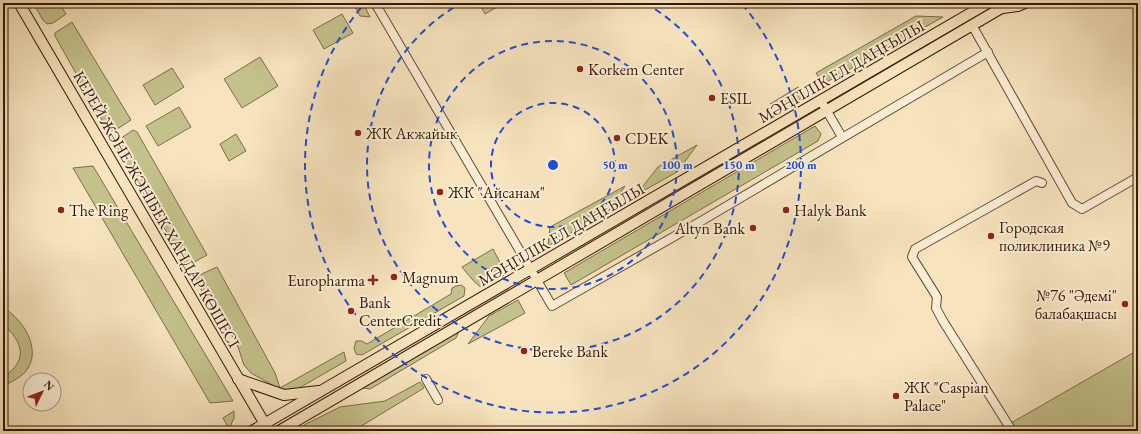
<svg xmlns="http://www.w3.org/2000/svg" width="1141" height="434" font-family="'EB Garamond',serif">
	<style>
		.green { fill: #c4c28c; stroke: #7e6c48 }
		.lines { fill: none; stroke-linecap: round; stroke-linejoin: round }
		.minor-casing { stroke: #674a32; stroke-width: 10 }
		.major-casing { stroke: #371704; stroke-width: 12 }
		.minor { stroke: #faedd5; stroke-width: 8 }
		.major { stroke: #f7e4be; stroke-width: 10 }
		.ring { fill: none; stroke: #1d4ed8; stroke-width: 2; stroke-dasharray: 7 5 }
		.poi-dot { fill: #8f2418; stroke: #faedd5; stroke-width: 1.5 }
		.labels { text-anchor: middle; stroke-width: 4; stroke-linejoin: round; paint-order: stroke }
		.poi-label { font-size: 16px; fill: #371704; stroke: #faedd5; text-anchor: start }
		.street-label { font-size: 16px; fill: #371704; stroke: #faedd5 }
		.centre { fill: #1d4ed8; stroke: #faedd5; stroke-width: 2 }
		.ring-label { font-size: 12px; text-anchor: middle; font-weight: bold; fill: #1d4ed8; stroke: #faedd5; stroke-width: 4; stroke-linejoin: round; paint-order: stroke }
	</style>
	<rect width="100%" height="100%" fill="#f7e4be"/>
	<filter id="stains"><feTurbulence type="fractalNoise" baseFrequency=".005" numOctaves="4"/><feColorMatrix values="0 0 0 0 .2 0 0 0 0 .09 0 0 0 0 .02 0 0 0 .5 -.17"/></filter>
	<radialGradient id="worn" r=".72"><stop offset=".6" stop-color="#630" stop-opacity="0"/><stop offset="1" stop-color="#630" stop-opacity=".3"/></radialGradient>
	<g class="green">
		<polygon points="33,3 59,3 66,14 53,23 47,24 43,20"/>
		<polygon points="353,3 363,3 370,17 360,16"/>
		<polygon points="479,3 504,3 485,14"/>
		<polygon points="342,14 353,33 324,49 313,30"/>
		<polygon points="916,16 943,17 823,84 816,73"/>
		<polygon points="72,22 131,120 114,131 107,129 55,36 55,33"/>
		<polygon points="260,57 278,86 242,108 224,79"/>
		<polygon points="172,68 184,87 155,105 143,85"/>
		<polygon points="798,87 805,99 770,104"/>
		<polygon points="179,107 191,127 158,146 146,126"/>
		<polygon points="815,126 821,134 818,141 571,285 564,273"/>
		<polygon points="133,130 137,132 207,255 189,265 186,264 124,162 116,143 117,141"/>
		<polygon points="236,134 246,151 229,161 220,144"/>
		<polygon points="697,145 677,172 636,195 658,167"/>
		<polygon points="93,166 233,401 210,403 73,168"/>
		<polygon points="625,186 608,212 548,246 550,227"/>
		<path d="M493,249L506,274L481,287C475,284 467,273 462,267Z"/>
		<polygon points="217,267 275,373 280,388 344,352 346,361 294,391 283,391 251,373 244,365 237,344 217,309 205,297 195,277"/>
		<polygon points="461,285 465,288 464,296 362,355 356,354 354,348 356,341 362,341 367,344 451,294 452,288 456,286"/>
		<polygon points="518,300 525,313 468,344 489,316"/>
		<path d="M3,309C7,310 10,312 13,315C27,327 39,351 28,368C23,377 11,382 3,386V377C29,361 23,342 3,324Z"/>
		<polygon points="459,331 456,338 370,389 363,388"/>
		<polygon points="1138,350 1138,431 1016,431 1011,423"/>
		<polygon points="420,382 424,388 353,431 298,431 304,425 340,407 385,401"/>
		<polygon points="234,411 234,418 229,429 223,418"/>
	</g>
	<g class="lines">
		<g class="minor-casing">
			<g id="minor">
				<polyline points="375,3 552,306 703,220 988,52"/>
				<polyline points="972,25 1072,203 1082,209 1138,177"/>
				<polyline points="821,101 842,137"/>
				<polyline points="426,379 438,400"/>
				<polyline points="1012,431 943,321 936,308 937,297 912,257 915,249 1036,181 1042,183"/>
			</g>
		</g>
		<g class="major-casing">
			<g id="major">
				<polyline points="19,3 269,431"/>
				<polyline points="1003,8 1018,6 1025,3"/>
				<polyline points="238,379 284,395 319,391"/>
				<polyline points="252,431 988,3"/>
				<polyline points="279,431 1010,3"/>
			</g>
		</g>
		<use href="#minor" class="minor"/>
		<use href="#major" class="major"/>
	</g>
	<g class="ring">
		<circle cx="553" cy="165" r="62"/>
		<circle cx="553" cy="165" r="124"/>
		<path d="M645 3A186 186 0 1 1 461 3"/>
		<path d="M742 4A248 248 0 1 1 364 4"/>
	</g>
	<g class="poi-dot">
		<circle cx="580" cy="69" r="4"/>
		<circle cx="712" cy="98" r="4"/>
		<circle cx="358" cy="133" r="4"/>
		<circle cx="617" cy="138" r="4"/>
		<circle cx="440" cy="192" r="4"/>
		<circle cx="61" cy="210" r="4"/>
		<circle cx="786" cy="210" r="4"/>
		<circle cx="753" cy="228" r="4"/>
		<circle cx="991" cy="236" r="4"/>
		<circle cx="394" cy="277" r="4"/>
		<path d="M371 274h4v4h4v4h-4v4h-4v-4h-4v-4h4z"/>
		<circle cx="1125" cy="304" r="4"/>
		<circle cx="351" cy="311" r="4"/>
		<circle cx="524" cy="351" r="4"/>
		<circle cx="896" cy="396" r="4"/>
	</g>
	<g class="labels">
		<g class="poi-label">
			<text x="588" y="75">Korkem Center</text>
			<text x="720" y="104">ESIL</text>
			<text x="366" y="139">ЖК Акжайык</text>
			<text x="625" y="144">CDEK</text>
			<text x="448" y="198">ЖК "Айсанам"</text>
			<text x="69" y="216">The Ring</text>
			<text x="794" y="216">Halyk Bank</text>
			<text x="999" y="233">Городская<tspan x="999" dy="18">поликлиника №9</tspan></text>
			<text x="745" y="234" text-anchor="end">Altyn Bank</text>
			<text x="402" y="283">Magnum</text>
			<text x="365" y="286" text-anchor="end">Europharma</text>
			<text x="1117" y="301" text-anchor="end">№76 "Әдемі"<tspan x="1117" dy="18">балабақшасы</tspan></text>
			<text x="359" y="308">Bank<tspan x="359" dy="18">CenterCredit</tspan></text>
			<text x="532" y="357">Bereke Bank</text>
			<text x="904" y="393">ЖК "Caspian<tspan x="904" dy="18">Palace"</tspan></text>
		</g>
		<g class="street-label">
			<text transform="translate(841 71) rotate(-30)" y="6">МӘҢГІЛІК ЕЛ ДАҢҒЫЛЫ</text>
			<text transform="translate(157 209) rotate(60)" y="6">КЕРЕЙ ЖӘНЕ ЖӘНІБЕК ХАНДАР КӨШЕСІ</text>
			<text transform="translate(561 234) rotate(-30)" y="6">МӘҢГІЛІК ЕЛ ДАҢҒЫЛЫ</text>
		</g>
	</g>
	<circle cx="553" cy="165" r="6" class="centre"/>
	<g class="ring-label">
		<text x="615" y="169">50 m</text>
		<text x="677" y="169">100 m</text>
		<text x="739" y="169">150 m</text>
		<text x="801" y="169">200 m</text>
	</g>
	<rect width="1141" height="434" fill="none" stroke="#f7e4be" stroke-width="16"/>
	<rect x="4" y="4" width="1133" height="426" fill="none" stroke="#371704" stroke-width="2"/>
	<rect x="8" y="8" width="1125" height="418" fill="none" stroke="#371704"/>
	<g transform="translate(42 392) rotate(47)"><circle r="19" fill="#faedd5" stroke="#ac9781"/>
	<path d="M0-3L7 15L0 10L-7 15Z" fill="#8f2418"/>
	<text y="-6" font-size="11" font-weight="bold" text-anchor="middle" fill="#371704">N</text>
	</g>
	<rect width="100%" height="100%" filter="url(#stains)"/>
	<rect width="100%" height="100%" fill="url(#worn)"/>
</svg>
